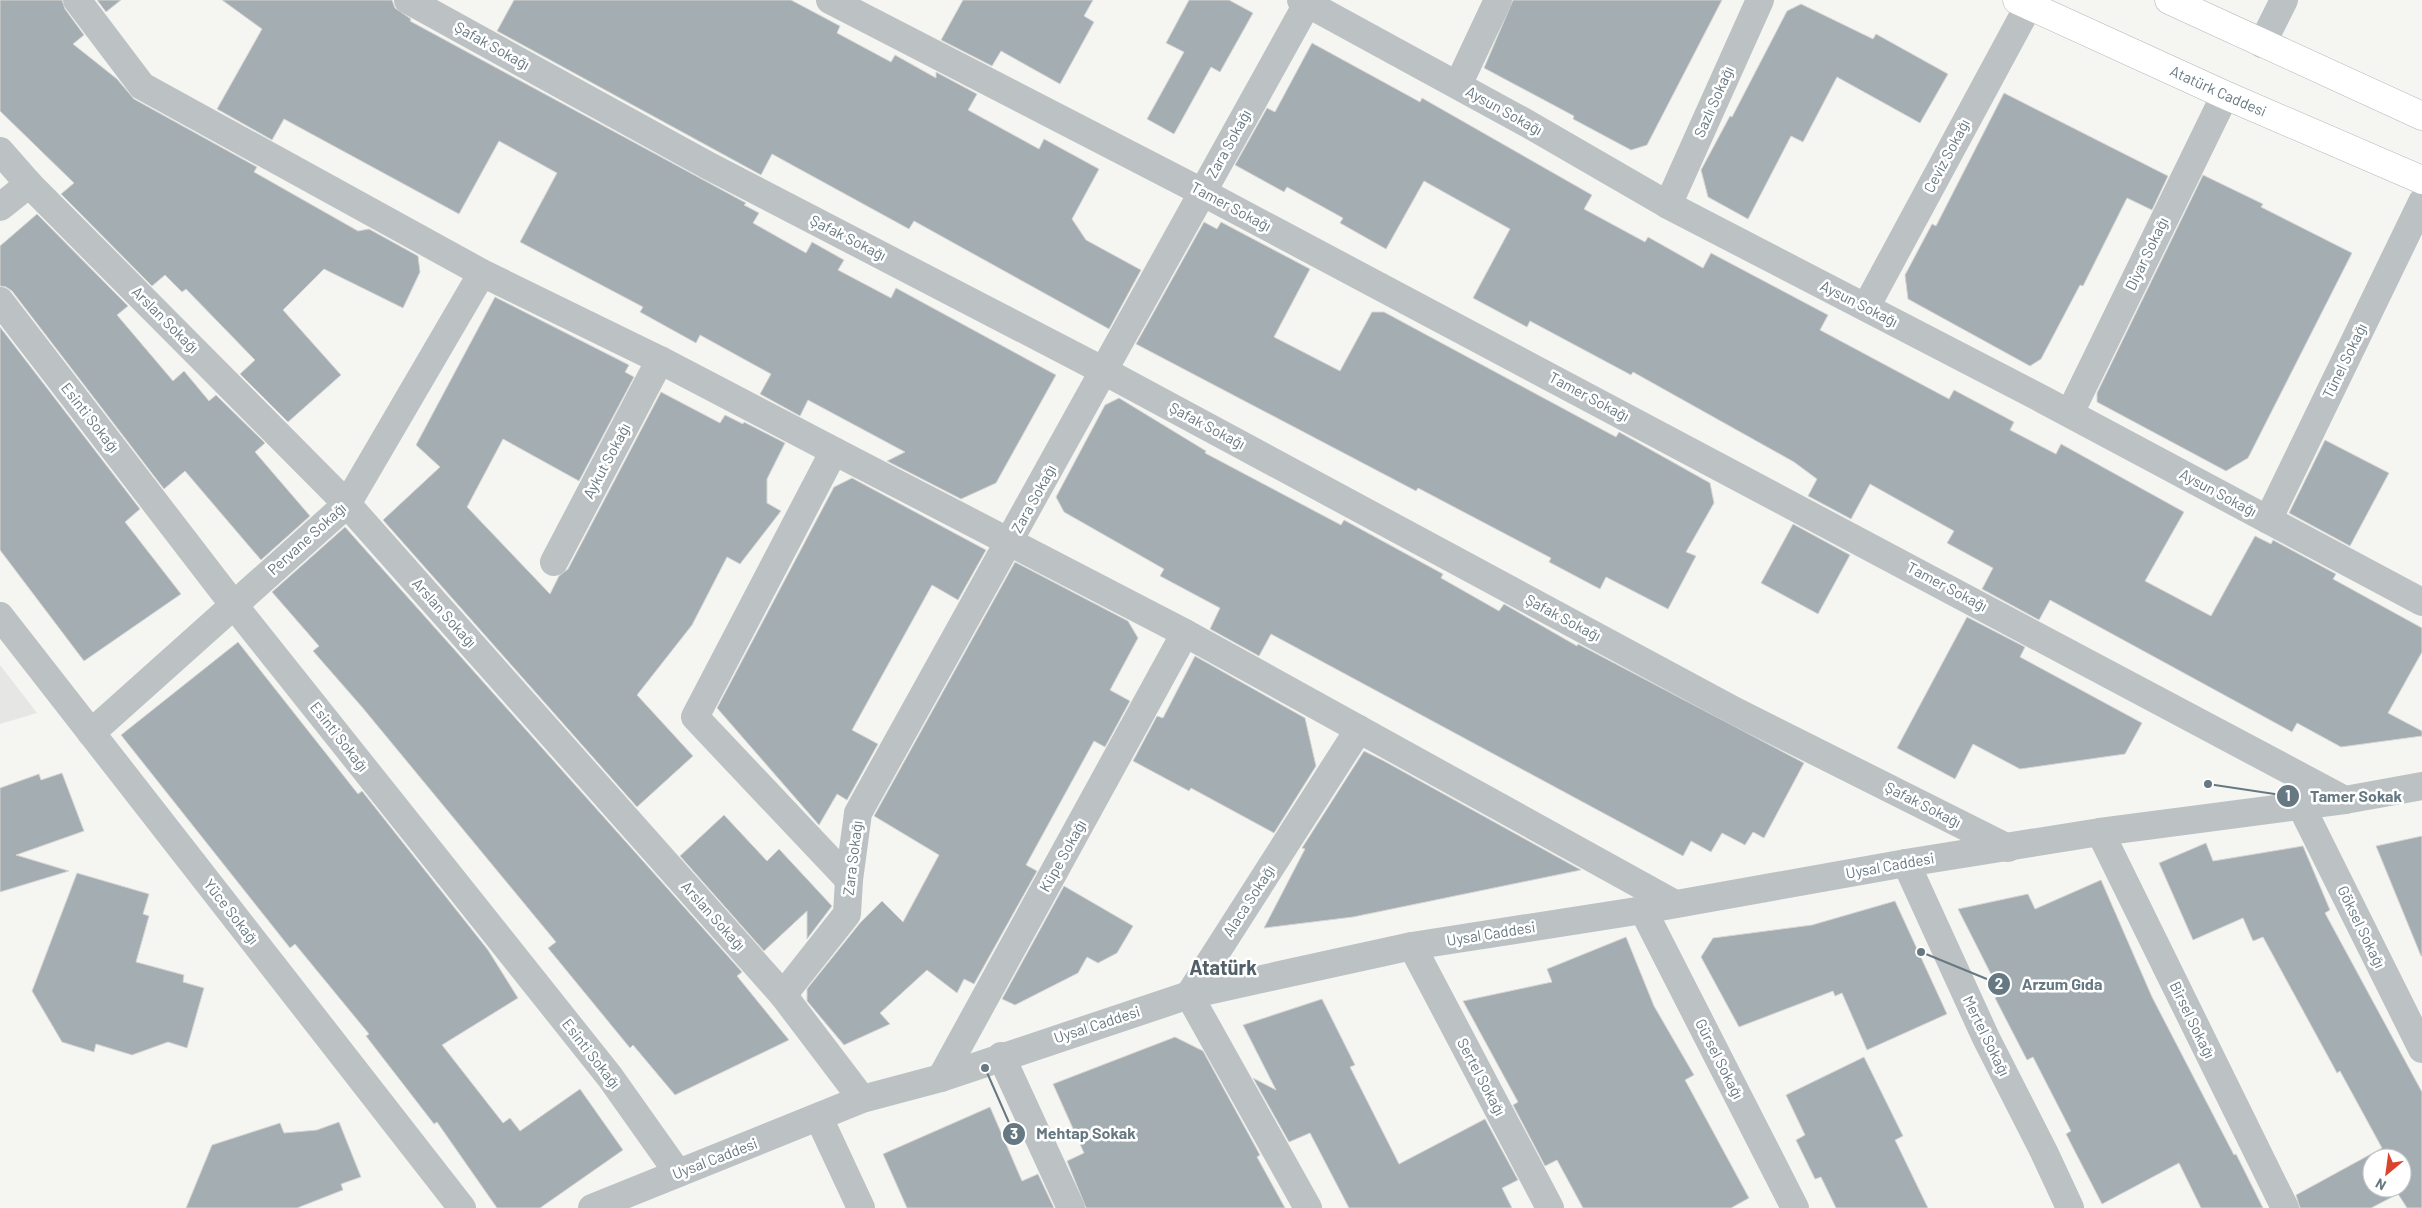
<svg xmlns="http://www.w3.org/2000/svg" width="2422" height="1208" font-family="Barlow,sans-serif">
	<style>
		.built { fill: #e6e6e5 }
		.building { fill: #a4adb1; stroke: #d6d6d4; fill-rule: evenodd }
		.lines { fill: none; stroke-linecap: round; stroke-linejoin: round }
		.primary-casing { stroke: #b0b5b8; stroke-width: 29 }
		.minor { stroke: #bcc1c3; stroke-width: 28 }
		.tertiary { stroke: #bcc1c3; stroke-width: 28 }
		.primary { stroke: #fff; stroke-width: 28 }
		.labels { text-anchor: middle; stroke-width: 5; stroke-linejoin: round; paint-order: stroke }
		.street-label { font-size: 15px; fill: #667881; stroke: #fff }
		.district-label { font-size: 20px; font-weight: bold; fill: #536067; stroke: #fff }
		.leader { fill: none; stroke: #667881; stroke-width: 2 }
		.callout-dot { fill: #667881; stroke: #fff; stroke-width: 2 }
		.mark-label { font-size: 15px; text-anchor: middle; font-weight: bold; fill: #fff }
		.callout-label { font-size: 16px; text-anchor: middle; font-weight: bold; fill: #667881; stroke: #fff; stroke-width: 5; stroke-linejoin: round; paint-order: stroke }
	</style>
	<rect width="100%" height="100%" fill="#f5f5f2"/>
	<polygon class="built" points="0,665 37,713 0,724"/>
	<g class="building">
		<polygon points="0,0 62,0 65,9 84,35 73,44 117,79 134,99 257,167 254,172 358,231 369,229 418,256 420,272 403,308 324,269 283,310 341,375 288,422 240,374 255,360 186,289 182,292 165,275 152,286 61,194 74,183 0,111"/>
		<polygon points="97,0 121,0 106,12"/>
		<polygon points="222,0 392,0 395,8 411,19 410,21 746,203 744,205 759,213 753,223 806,253 812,242 844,260 838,270 891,298 896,288 1056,375 996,483 961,499 887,461 905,452 808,400 800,416 760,394 771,374 700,335 696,343 640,312 643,307 520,242 557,173 499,141 459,214 284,119 272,140 217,109 262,29"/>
		<polygon points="514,0 791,0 840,26 837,33 891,62 895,55 936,78 936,72 977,94 968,110 1039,149 1044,139 1099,169 1072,219 1086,240 1141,270 1109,329 914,221 909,229 772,154 761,175 497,31"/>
		<polygon points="963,0 1093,0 1084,16 1094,22 1060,84 1001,51 992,66 941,40"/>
		<polygon points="1189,0 1229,0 1253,13 1220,72 1211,67 1174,134 1147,119 1184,52 1166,43"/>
		<polygon points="1513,0 1722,0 1647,145 1631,150 1573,119 1574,116 1484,68"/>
		<polygon points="1801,4 1873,39 1876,34 1948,74 1920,123 1837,77 1803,142 1791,136 1748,219 1708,197 1701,170 1730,116 1732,117 1787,11"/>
		<polygon points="1312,43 1420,102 1422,98 1592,195 1584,209 1645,242 1648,237 1703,268 1711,253 1828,315 1820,330 1949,399 1954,390 2014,422 2010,430 2056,454 2061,444 2184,512 2145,581 2211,616 2255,536 2271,544 2273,540 2336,574 2333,579 2422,628 2422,652 2388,713 2422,731 2422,736 2341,747 2297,723 2292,732 2050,600 2039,620 1982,589 1993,568 1947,543 1954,531 1870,484 1851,519 1808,496 1817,479 1794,462 1633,372 1631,375 1530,321 1527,327 1473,298 1510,229 1424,181 1386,249 1340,223 1343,218 1287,187 1284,192 1235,165 1267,108 1275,112"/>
		<polygon points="2004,93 2168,176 2152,210 2127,198 2083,286 2080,285 2041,359 2030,366 1908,299 1905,275 1932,224 1936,226"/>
		<polygon points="2203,175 2263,204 2261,207 2352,253 2248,458 2226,471 2097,402 2097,393"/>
		<polygon points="37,214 128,306 117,315 173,381 184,371 209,401 216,395 265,443 255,452 310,516 261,560 185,471 164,489 12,291 6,287 0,286 0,246"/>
		<polygon points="1204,222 1217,229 1221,222 1310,269 1274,337 1340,371 1372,312 1384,312 1616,437 1619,432 1710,483 1714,503 1686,552 1696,556 1668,609 1606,577 1600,589 1549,562 1551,558 1418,488 1416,491 1136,344"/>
		<polygon points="495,297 629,365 625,372 634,377 579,481 503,439 467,507 550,594 559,576 568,569 661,392 720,423 725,415 743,424 744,422 785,443 767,479 767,503 781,511 740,564 727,557 692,625 637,695 693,756 637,807 383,520 440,467 416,445"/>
		<polygon points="0,327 140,509 125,522 181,594 84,661 0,550"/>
		<polygon points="1119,398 1206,451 1205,453 1341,525 1344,520 1443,574 1441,578 1499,611 1504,604 1577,646 1578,644 1804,763 1764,838 1753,832 1745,845 1722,833 1711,852 1691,841 1683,856 1271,634 1259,656 1210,629 1220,608 1160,576 1164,569 1064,512 1056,497 1105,405"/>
		<polygon points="2325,440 2389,473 2350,546 2289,513"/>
		<polygon points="852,478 986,550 958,600 932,585 852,730 878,744 847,800 837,794 819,825 717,708 834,487"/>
		<polygon points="1793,524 1850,555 1818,614 1761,583"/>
		<polygon points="345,527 742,972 737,976 789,1040 675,1095 633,1045 630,1048 548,948 556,942 362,707 313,651 319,646 272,592"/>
		<polygon points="1015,562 1128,621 1138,638 1110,690 1130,701 1105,747 1094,741 1026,865 1037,871 974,984 964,979 957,993 927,970 880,1013 890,1024 844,1045 807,1001 807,989 860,923 882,901 903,922 939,855 874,816"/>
		<polygon points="1967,617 2025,647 2020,657 2142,723 2125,754 2020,769 1973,744 1955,779 1897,748"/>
		<polygon points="238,642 358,794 362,791 488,950 518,998 442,1045 503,1123 510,1118 520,1131 580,1089 623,1150 540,1208 497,1208 437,1122 434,1124 366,1036 369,1034 295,944 290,948 121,735"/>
		<polygon points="1195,656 1305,718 1316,766 1274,833 1191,788 1189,791 1133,761 1157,716 1163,718"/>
		<polygon points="1364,751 1384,761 1581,870 1353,917 1264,928 1305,849 1302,848"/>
		<polygon points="62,773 84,831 16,855 69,871 0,892 0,788 39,774 41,780"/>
		<polygon points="724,815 767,861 779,849 832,906 807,939 807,911 764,951 680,856"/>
		<polygon points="2422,836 2422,956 2421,956 2376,846"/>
		<path d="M2206,843L2213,861L2303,846L2330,910L2325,913L2422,1092V1208H2407L2398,1194L2371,1208H2300L2296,1195L2382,1148L2340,1071L2337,1073L2263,937L2253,941L2243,918L2193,940L2159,863ZM2372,1158H2402V1188H2372Z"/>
		<polygon points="77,873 149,894 143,914 149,916 136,962 184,975 183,982 204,988 187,1048 168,1042 132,1055 96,1044 94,1052 62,1042 32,991"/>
		<polygon points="2101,880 2152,997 2234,1155 2236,1154 2263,1208 2201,1208 2179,1163 2102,1204 2066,1134 2071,1131 2033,1057 2027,1060 1995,998 2001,994 1958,909 2028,894 2035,909"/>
		<polygon points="1064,886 1133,926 1117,953 1098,963 1087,957 1078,973 1015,1005 1002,999"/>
		<polygon points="1895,901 1947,1014 1867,1050 1842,993 1835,996 1833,991 1739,1027 1701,957 1713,938 1812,925"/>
		<polygon points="1626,937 1654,1006 1694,1075 1685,1080 1749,1198 1731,1208 1583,1208 1557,1160 1545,1166 1513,1105 1518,1102 1463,1001 1552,982 1547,969"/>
		<polygon points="1322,999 1355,1065 1350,1067 1399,1164 1485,1119 1518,1180 1502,1188 1512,1208 1349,1208 1310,1133 1289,1142 1253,1078 1276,1090 1243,1025"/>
		<polygon points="1175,1037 1203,1051 1260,1155 1257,1157 1285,1208 1086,1208 1067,1161 1084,1153 1053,1084"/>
		<polygon points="1864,1057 1903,1136 1895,1140 1928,1208 1836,1208 1821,1177 1815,1179 1796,1140 1805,1135 1786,1095"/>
		<polygon points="990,1107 1022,1181 1038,1174 1054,1208 907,1208 883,1154"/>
		<polygon points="339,1122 361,1177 341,1184 343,1190 297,1208 186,1208 212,1145 280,1123 284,1133 317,1130"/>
	</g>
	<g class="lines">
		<g class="primary-casing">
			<g id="primary">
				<path id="s1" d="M2017,0L2225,95L2422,180"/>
				<polyline points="2169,0 2422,116"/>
			</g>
		</g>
		<g class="minor">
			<polyline points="77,0 142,86 482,273 660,360 834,451 695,717 849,880"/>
			<polyline points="408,0 709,166 1104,371 1735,711 2008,848"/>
			<polyline points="830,0 1202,192 2345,800"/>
			<polyline points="1301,0 1528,124 1668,205 2042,399 2422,602"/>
			<polyline points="2262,44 2284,0"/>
			<polyline points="1458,85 1498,0"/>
			<polyline points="0,151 29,184 347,504 783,995 862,1099"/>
			<polyline points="1668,205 1760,0"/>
			<polyline points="0,207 29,184"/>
			<polyline points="0,301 233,604 610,1077 678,1173"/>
			<polyline points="1866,307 2029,5"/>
			<polyline points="2070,413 2225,95"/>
			<polyline points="834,451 1185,633 1675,904"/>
			<polyline points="2268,520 2422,202"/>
			<polyline points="554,562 660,360"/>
			<polyline points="0,616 462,1208"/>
			<polyline points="91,733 347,504 482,273"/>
			<polyline points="2300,804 2422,1049"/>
			<polyline points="2100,832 2285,1208"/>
			<polyline points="1906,863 1986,1038 2044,1152 2070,1208"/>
			<polyline points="1643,910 1795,1208"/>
			<polyline points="1412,946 1550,1208"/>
			<polyline points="783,995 847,914 849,880 858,813 1307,4"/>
			<polyline points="1001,1056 1071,1208"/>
			<polyline points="941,1078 1185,633"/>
			<polyline points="1308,1208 1189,995 1359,729"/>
		</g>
		<g class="tertiary">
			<polyline points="819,1118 861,1208"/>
			<polyline points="592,1208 862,1099 941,1078 1189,995 1412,946 1643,910 1906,863 2100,832 2345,800 2422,786"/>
		</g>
		<use href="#primary" class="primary"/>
	</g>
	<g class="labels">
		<g class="street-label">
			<text transform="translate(492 46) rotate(29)" y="5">Şafak Sokağı</text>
			<text dy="5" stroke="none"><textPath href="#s1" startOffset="221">Atatürk Caddesi</textPath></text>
			<text transform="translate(1714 102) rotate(-66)" y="5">Sazlı Sokağı</text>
			<text transform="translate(1504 111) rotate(29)" y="5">Aysun Sokağı</text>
			<text transform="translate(1229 144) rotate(-61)" y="5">Zara Sokağı</text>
			<text transform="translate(1947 156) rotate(-62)" y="5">Ceviz Sokağı</text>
			<text transform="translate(1231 207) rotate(28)" y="5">Tamer Sokağı</text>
			<text transform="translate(848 238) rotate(27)" y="5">Şafak Sokağı</text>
			<text transform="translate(2147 254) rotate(-64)" y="5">Diyar Sokağı</text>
			<text transform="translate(1859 304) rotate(27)" y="5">Aysun Sokağı</text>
			<text transform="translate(165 320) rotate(45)" y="5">Arslan Sokağı</text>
			<text transform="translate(2345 361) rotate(-64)" y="5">Tünel Sokağı</text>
			<text transform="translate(1589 397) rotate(28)" y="5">Tamer Sokağı</text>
			<text transform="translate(90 418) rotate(52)" y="5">Esinti Sokağı</text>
			<text transform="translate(1207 426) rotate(28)" y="5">Şafak Sokağı</text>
			<text transform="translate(607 461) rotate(-62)" y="5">Aykut Sokağı</text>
			<text transform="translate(2218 493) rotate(28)" y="5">Aysun Sokağı</text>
			<text transform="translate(1034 499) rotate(-61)" y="5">Zara Sokağı</text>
			<text transform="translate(307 539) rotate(-42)" y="5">Pervane Sokağı</text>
			<text transform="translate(1947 587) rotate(28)" y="5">Tamer Sokağı</text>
			<text transform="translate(444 613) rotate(48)" y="5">Arslan Sokağı</text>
			<text transform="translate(1563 618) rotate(28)" y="5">Şafak Sokağı</text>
			<text transform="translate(339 737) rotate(52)" y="5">Esinti Sokağı</text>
			<text transform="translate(1923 805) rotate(27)" y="5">Şafak Sokağı</text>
			<text transform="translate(1063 856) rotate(-61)" y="5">Küpe Sokağı</text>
			<text transform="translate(853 858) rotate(-83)" y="5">Zara Sokağı</text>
			<text transform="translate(1890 866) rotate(-10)" y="5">Uysal Caddesi</text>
			<text transform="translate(1249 901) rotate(-57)" y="5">Alaca Sokağı</text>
			<text transform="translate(231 912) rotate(52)" y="5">Yüce Sokağı</text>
			<text transform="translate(713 916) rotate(48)" y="5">Arslan Sokağı</text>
			<text transform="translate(2361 927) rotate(64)" y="5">Göksel Sokağı</text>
			<text transform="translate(1491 934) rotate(-9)" y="5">Uysal Caddesi</text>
			<text transform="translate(2192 1020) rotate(64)" y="5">Birsel Sokağı</text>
			<text transform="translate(1097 1025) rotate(-18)" y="5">Uysal Caddesi</text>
			<text transform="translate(1986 1036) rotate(64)" y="5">Mertel Sokağı</text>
			<text transform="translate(591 1054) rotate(52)" y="5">Esinti Sokağı</text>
			<text transform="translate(1719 1059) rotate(63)" y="5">Gürsel Sokağı</text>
			<text transform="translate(1481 1077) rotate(62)" y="5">Sertel Sokağı</text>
			<text transform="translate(715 1159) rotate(-21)" y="5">Uysal Caddesi</text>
		</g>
		<g class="district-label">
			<text x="1223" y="975">Atatürk</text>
		</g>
	</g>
	<path class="leader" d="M2208 784L2288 796M1921 952L1999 984M985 1068L1014 1134"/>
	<g class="callout-dot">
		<circle cx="2208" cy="784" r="5"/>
		<circle cx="1921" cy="952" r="5"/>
		<circle cx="985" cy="1068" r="5"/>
		<circle cx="2288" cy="796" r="12"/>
		<circle cx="1999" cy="984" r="12"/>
		<circle cx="1014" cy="1134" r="12"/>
	</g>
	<g class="mark-label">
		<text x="2288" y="801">1</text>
		<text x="1999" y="989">2</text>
		<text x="1014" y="1139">3</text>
	</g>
	<g class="callout-label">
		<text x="2356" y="802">Tamer Sokak</text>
		<text x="2062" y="990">Arzum Gıda</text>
		<text x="1086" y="1139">Mehtap Sokak</text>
	</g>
	<g transform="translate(2387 1173) rotate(209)"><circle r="24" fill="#ffffff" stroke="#c2c9cd"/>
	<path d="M0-4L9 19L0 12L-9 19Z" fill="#d9442e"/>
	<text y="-8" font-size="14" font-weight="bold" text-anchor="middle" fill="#667881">N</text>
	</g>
</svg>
